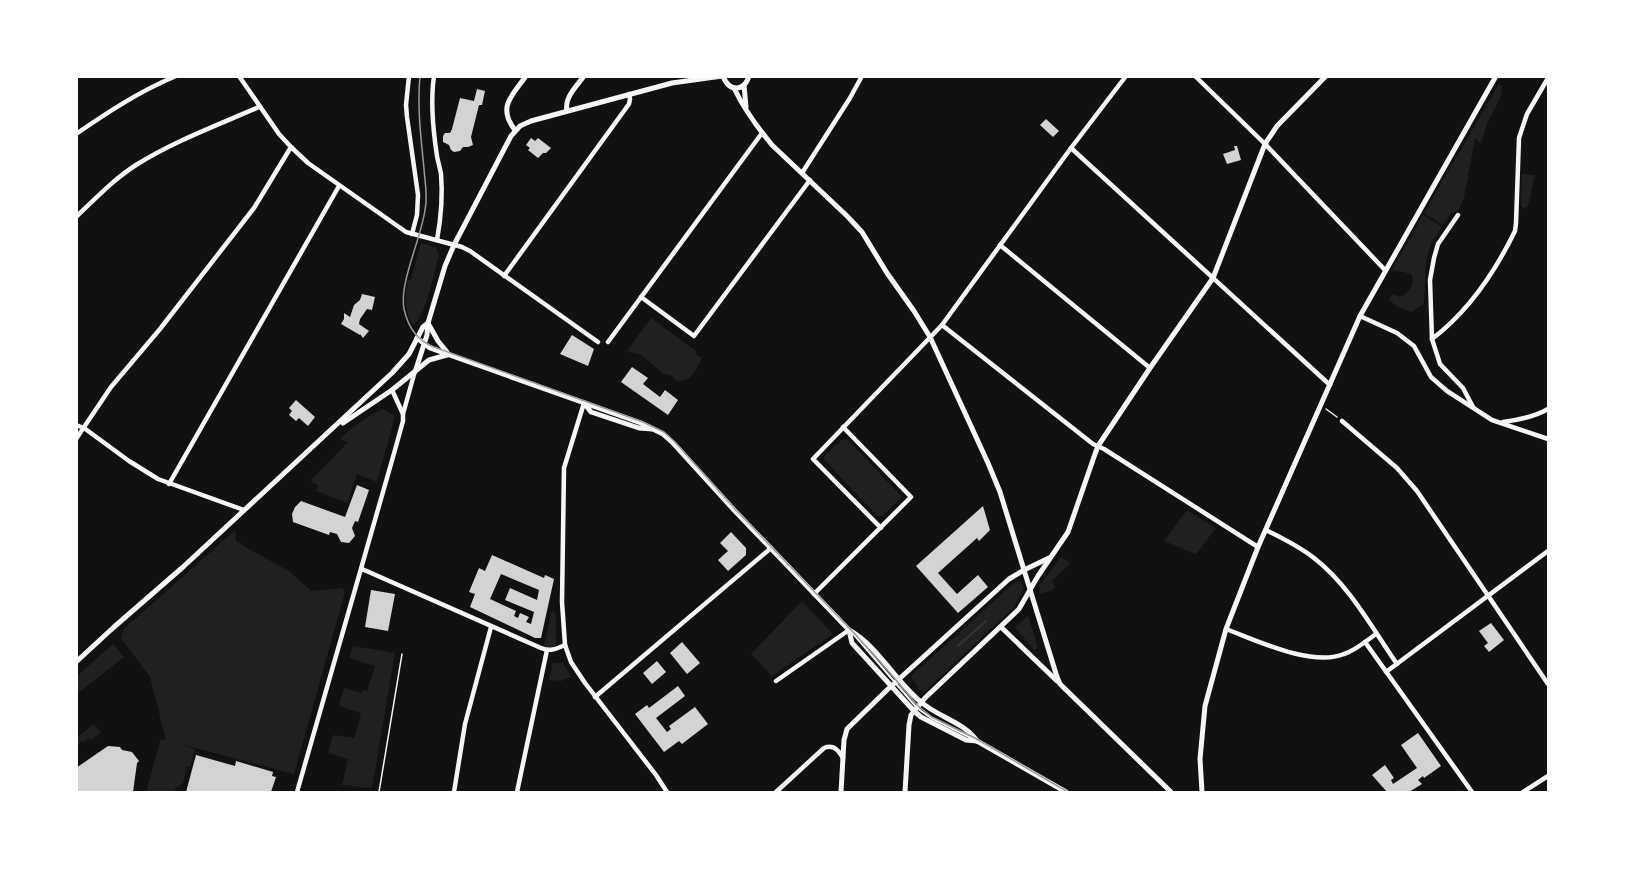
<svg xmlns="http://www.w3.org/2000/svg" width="1625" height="869" font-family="'Varela Round',sans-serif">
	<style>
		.green { fill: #202020 }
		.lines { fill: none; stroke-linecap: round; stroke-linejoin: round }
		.stream { stroke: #333; stroke-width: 2 }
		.building { fill: #d3d3d3; fill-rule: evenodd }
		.path { stroke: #f5f5f5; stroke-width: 1.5 }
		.service { stroke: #f5f5f5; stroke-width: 2 }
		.minor { stroke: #f5f5f5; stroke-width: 4.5 }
		.tertiary { stroke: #f5f5f5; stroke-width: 5 }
		.tram { stroke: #9a9a9a; stroke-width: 1.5 }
	</style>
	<rect width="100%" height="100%" fill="#111"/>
	<g class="green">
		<polygon points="1499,84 1502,87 1500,99 1488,121 1481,144 1475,138 1464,198 1460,207 1456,212 1451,213 1443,225 1424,213"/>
		<polygon points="1522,174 1535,175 1528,206 1524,209 1521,206"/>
		<path d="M1423,215L1442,227L1431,243L1426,261L1424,304L1411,312L1398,307L1389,300L1392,294L1401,297C1410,292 1414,285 1412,275C1403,271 1401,272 1392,270Z"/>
		<path d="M421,243L436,247L439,255C434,272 426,316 413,326C404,311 405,297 408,280L411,279Z"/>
		<path d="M651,318L696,351L695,354L702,358C694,371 694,381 677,381L671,375L664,374L641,355L627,351Z"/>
		<path d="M383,409L395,416L377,482L357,474L347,503L316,491L318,485L311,482L312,479L348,442L340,439C353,426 366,417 383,409Z"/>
		<polygon points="847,439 902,497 882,516 877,516 823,458 841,440"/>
		<polygon points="1187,510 1216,528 1196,554 1164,541"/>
		<polygon points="235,530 236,541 252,551 289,571 311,591 342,588 345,592 294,774 177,743 195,749 190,767 187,766 183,783 176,788 174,792 146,792 161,739 166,740 150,677 121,638 124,629"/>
		<polygon points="1061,557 1070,563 1051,582 1055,586 1053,590 1040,594 1039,586"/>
		<polygon points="1018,581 1021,582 1024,589 1014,607 923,693 910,677 1013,584"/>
		<polygon points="802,601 833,634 772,676 751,654"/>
		<polygon points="553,611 556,614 556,645 552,647 543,647 546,639 551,612"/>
		<polygon points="1028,616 1038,648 1034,650 1015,627"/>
		<polygon points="113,644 124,657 77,694 77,676"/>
		<polygon points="353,646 395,653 372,788 342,785 348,759 328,753 333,735 354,738 361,713 339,706 344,688 362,693 363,690 367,691 375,666 349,658"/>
		<polygon points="553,663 563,663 571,677 561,681 549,680"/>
		<polygon points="94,724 101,732 92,740 89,738 84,742 82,741 77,745 77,737"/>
	</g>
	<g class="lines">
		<polyline class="stream" points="958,646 986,621"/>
	</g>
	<g class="building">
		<polygon points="477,89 485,91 482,105 479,105 471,137 473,145 468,147 463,147 460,151 454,152 451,150 449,145 443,142 443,136 445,133 450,133 452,129 460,98 474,101"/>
		<polygon points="1046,119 1059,131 1053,137 1040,125"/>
		<polygon points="531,138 535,141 538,138 551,148 546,153 543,153 538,158 528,150 530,148 526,145"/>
		<polygon points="1234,146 1237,146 1241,160 1227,164 1223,154 1235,150"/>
		<polygon points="362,294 375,297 372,310 367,309 360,319 359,324 369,331 363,338 360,334 360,335 341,324 344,319 344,313 350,317 354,305 360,300"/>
		<polygon points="572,335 594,349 588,366 560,354"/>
		<polygon points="632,367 648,378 643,384 660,397 665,390 678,400 668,415 621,382"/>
		<polygon points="296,400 315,417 308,426 299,418 296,421 289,415 292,411 289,408"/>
		<polygon points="357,485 369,490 358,522 355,521 352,528 355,536 349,543 341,542 337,534 330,532 329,535 293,522 292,514 295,507 301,501 345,517"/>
		<polygon points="983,506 990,530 979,541 977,538 938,573 957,594 978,575 988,587 958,613 916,566"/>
		<polygon points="731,532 746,548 746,555 728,571 718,560 728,551 720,543"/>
		<path d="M492,555L544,578L545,575L554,579L541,638H535L470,607L475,594L469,592L479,568L485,571ZM501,574L539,590L537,600L510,588L505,600L534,612L531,624L526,622L529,617L520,613L518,618L514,616L516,611L490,599Z"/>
		<polygon points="371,590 395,594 388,631 365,627"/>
		<polygon points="1491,623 1504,640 1489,652 1484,646 1488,643 1479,631"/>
		<polygon points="682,642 700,663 687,674 670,653"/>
		<polygon points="657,661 666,672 652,684 643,673"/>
		<polygon points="678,686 685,696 656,718 667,732 671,729 669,726 695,707 708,724 682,744 679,741 664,752 635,714 647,705 649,708"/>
		<polygon points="1418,733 1441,766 1424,778 1423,776 1418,780 1422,784 1409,792 1387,792 1372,775 1385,765 1394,778 1391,780 1393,784 1417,768 1401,745"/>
		<polygon points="108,746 120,747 122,750 132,752 139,761 137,763 133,792 76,792 76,768"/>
		<polygon points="196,755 235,766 236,761 273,772 272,776 276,777 271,792 186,792"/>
	</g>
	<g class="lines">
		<g class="path">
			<polyline points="1326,409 1337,417"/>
			<polyline points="379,792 402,654"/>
		</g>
		<polyline class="service" points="855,636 917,708 931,718 973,739"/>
		<g class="minor">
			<polyline points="239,76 279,134 291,147 308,163 406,232 462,247 470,251 598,342"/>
			<polyline points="409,76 406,105 407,117 418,195 417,215 412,234"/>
			<path d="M434,76C430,103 433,130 437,156C438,162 440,168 441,174C443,197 441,218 437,240"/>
			<polyline points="1195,76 1265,144 1385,270"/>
			<path d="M76,134C108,112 140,91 176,76"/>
			<polyline points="1071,148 1330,385"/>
			<polyline points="802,173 850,98 862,76"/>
			<polyline points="1458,215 1438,244 1434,258 1430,280 1432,339 1440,364 1463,388 1473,407"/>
			<path d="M76,217C95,199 114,179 136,165C174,141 218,125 259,107"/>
			<polyline points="1000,245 1150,368"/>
			<polyline points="504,276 629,104 630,99 629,94"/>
			<polyline points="641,297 694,336 810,180"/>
			<polyline points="1360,316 1397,333 1414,346 1431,377 1447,391 1492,420 1548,439"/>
			<polyline points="942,325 1093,444 1104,449 1258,547"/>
			<path d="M1432,339C1469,311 1495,272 1515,231L1516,223L1519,138L1527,114L1548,78"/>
			<polyline points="608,342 762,133"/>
			<polyline points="392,390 403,414"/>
			<polyline points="584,403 564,468 562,602 565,645 571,662 585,683 656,775 667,792"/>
			<polyline points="1342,421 1397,468 1417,491 1548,684"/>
			<path d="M1503,422C1519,420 1534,417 1548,409"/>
			<polyline points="76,425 84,428 129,461 158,479 244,510"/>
			<polyline points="76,439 111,387 160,329 254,208 291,147"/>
			<polyline points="169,484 339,186"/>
			<polyline points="881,528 813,459 942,325 1071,148 1126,76"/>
			<path d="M1266,530C1282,538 1299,546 1314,558C1349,585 1372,628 1397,664"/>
			<path d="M362,569L541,648C550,652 556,649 565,645"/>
			<polyline points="814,594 911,497 843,427"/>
			<path d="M1226,629C1258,641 1312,667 1344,654C1356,650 1366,641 1376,634"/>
			<polyline points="1365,642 1472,792"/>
			<polyline points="1386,672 1548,551"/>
			<polyline points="776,681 849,630"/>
			<polyline points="595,697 771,548"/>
			<polyline points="297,792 393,457 403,421 403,414 415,371"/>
			<polyline points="454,792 465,724 491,627"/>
			<polyline points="517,792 547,650"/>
			<path d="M776,792L824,748C834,744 839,751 843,758"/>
			<polyline points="1523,792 1548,776"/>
		</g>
		<g class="tertiary">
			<path d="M723,76C729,92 744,92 749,76"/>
			<polyline points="744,85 746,107"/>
			<path d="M734,88C744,109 757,127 772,145L847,216L862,232L887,273L914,311L930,337L988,463L1000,492L1057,677L1060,684L1171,792"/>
			<path d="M567,111C564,98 576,87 584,76"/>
			<path d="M515,130C497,107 512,96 526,76"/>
			<polyline points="429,325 438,341 447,352"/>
			<path d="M417,338L430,348L641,423L663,434L674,444L734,510L849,630C879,647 894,680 921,702C938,717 964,722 977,741"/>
			<polyline points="416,369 427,335 428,323"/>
			<polyline points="584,403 591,412 639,428 652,429"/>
			<polyline points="343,423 392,390 429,360 447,355"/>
			<polyline points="1001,627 1057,681"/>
			<polyline points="849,630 852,643 914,711 921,717 966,740 977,741 1066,792"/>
			<polyline points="76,662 114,627 183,567 392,373 409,354 423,327 428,323 445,266 454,245 511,136 520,126 531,121 672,83 722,76"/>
			<polyline points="841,792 844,740 847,729 887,690 1009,579 1024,570 1049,558"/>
			<polyline points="905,792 909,725 911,715 925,698 1019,609 1038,576 1068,532 1095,454 1098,446 1150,368 1213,278 1265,144 1277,126 1326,76"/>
			<polyline points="1202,792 1200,759 1205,706 1226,629 1258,547 1360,316 1496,76"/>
		</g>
		<path class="tram" d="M420,76C417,107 421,138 424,169C425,183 428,197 425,210C421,239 399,283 404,309C408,327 418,341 434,347L643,422L664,432L675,442L735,509L854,633L890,673L918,706L932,717L975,738L1068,792"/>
	</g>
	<rect width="1625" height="869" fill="none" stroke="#ffffff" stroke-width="156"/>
</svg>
